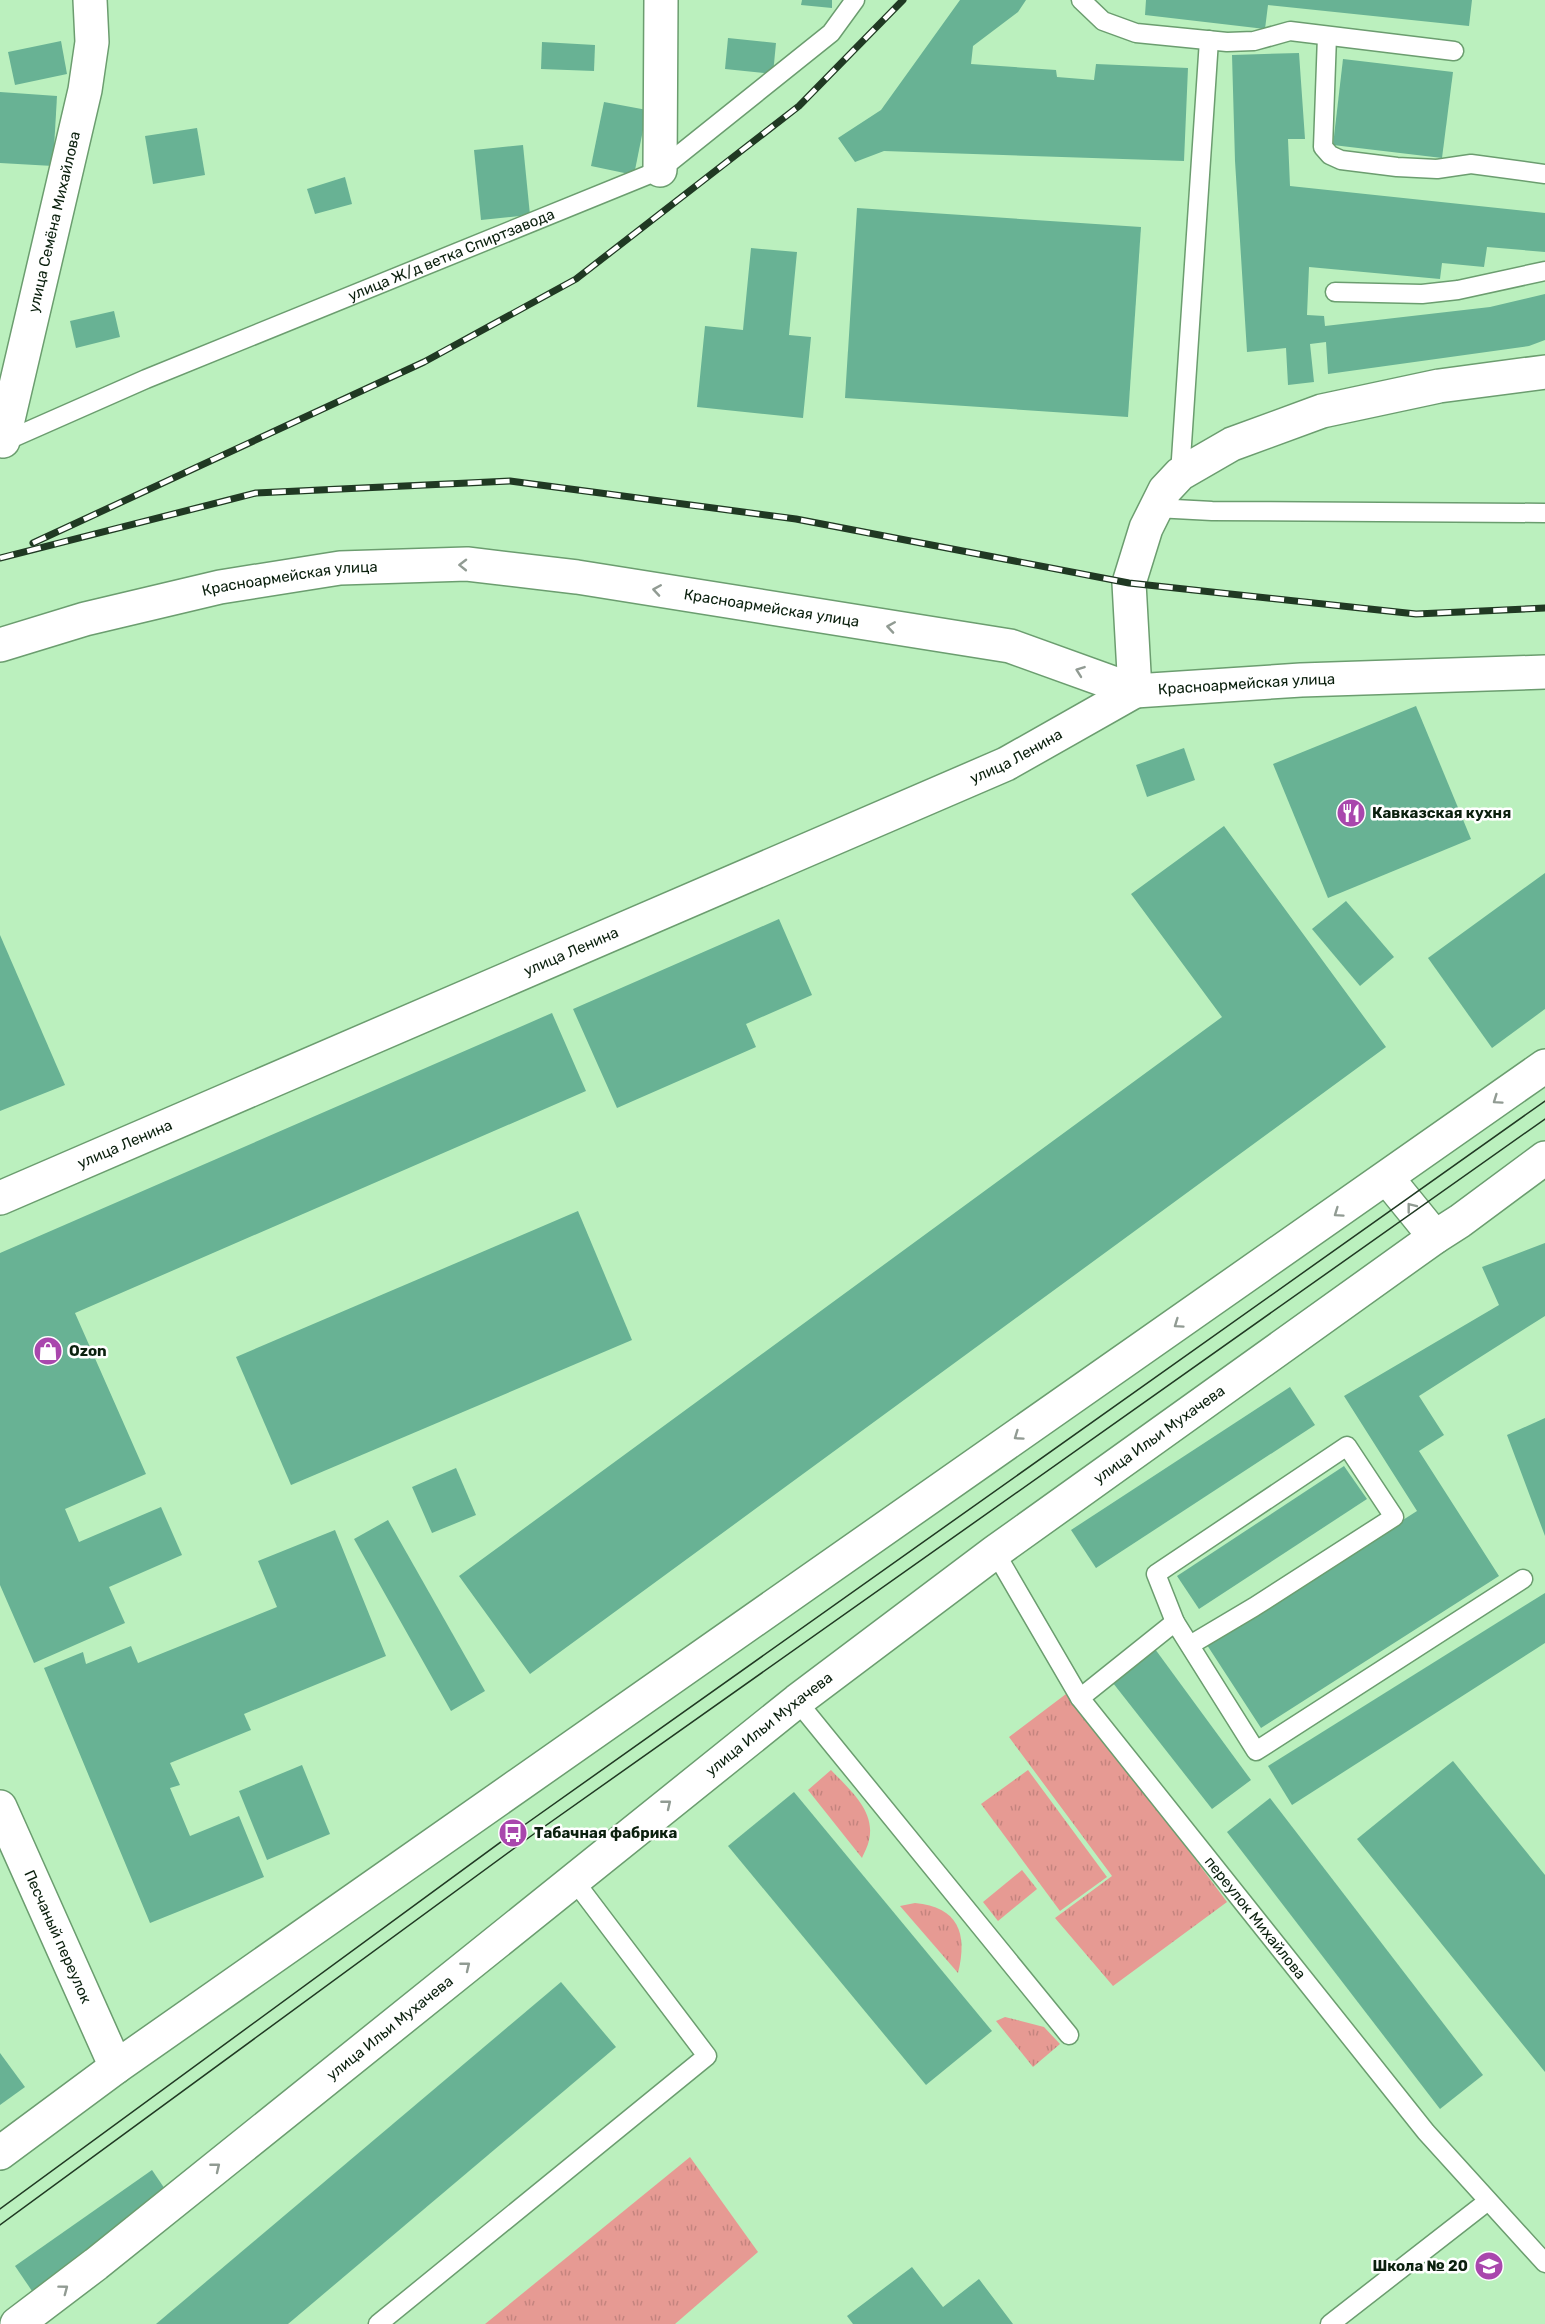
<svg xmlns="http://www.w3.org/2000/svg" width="1545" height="2324" font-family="Rubik,sans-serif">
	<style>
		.grass { fill: url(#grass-tufts) }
		.building { fill: #68b294 }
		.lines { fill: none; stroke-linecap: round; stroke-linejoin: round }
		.service-casing { stroke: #6b9d6f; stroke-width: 21 }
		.minor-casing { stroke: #6b9d6f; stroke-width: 36 }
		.secondary-casing { stroke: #6b9d6f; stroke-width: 36 }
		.service { stroke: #fff; stroke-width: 18 }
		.minor { stroke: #fff; stroke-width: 33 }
		.secondary { stroke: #fff; stroke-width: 33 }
		.tram { stroke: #203923; stroke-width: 1.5 }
		.rail-casing { stroke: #203923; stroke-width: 7 }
		.rail { stroke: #fff; stroke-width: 4.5; stroke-dasharray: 14; stroke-linecap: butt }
		.oneway { stroke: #919b93 }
		.labels { text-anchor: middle; stroke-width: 5; stroke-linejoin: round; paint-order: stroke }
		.street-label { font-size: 15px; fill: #0b200e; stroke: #fff }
		.poi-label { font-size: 15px; font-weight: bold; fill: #0b200e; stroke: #fff; text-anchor: start }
	</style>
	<defs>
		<pattern id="grass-tufts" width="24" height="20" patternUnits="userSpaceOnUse" patternTransform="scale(1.5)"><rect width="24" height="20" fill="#e69a93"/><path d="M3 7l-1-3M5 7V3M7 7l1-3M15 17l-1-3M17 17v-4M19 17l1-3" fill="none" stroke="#c4847e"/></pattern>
	</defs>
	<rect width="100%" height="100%" fill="#bbf0be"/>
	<g class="grass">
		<polygon points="1070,1691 1227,1902 1113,1986 1055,1918 1112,1876 1009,1737"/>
		<path d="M831,1770C849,1789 876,1811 869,1840C868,1846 864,1853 862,1858L808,1790Z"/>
		<polygon points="1028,1770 1107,1877 1060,1911 981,1804"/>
		<polygon points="1022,1870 1037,1889 998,1921 983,1902"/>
		<path d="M915,1903C958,1907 968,1933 958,1973L900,1906Z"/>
		<polygon points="1005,2017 1044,2027 1060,2044 1033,2067 996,2021"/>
		<polygon points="690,2157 758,2252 675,2324 485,2324"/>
	</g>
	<g class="building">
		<polygon points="802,0 832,0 832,8 801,5"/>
		<polygon points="960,0 1026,0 1018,12 973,46 971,64 1056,70 1057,77 1094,80 1096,64 1188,68 1184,161 884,151 855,162 838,138 881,110"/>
		<polygon points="1146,0 1472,0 1469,26 1268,5 1265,29 1145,15"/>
		<polygon points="728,38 776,43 773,74 725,69"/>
		<polygon points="61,41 67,74 15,85 8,52"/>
		<polygon points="542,42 595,45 594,71 541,69"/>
		<polygon points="1299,53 1305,139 1288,139 1290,186 1545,213 1545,252 1487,247 1484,267 1442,263 1440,279 1309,267 1307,315 1324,316 1325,326 1490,307 1545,294 1545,340 1529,346 1328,374 1326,342 1310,344 1314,382 1288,385 1286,348 1247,352 1235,161 1232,55"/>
		<polygon points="1343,59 1453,72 1442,158 1333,145"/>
		<polygon points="0,92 57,96 53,166 0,163"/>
		<polygon points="604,102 647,110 634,175 591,166"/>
		<polygon points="197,128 205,175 153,184 145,136"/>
		<polygon points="523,145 530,215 481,220 474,150"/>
		<polygon points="345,177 352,204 315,214 307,189"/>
		<polygon points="857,208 1141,227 1128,417 845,398"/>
		<polygon points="751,248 797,252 789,335 811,337 803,418 697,407 705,326 743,330"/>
		<polygon points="114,311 120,337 76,348 70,321"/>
		<polygon points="1416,706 1471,839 1328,898 1273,764"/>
		<polygon points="1184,748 1195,780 1147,797 1136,765"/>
		<polygon points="1224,826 1386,1047 530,1674 459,1576 1222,1017 1131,894"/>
		<polygon points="1545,873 1545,1009 1492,1048 1428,958"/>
		<polygon points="1346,901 1394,957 1360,986 1312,929"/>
		<polygon points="779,919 812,995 746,1024 756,1047 617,1108 573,1009"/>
		<polygon points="0,935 65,1085 0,1111"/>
		<polygon points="552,1013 586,1091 75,1313 146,1474 65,1509 79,1542 161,1507 182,1555 109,1587 125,1623 34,1663 0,1585 0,1253"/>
		<polygon points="578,1211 632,1340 291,1485 236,1357"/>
		<polygon points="1545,1243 1545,1316 1419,1396 1444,1435 1419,1451 1499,1576 1261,1728 1207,1645 1417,1511 1344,1396 1499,1305 1482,1267"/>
		<polygon points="1290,1387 1315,1425 1096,1568 1071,1530"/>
		<polygon points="1545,1418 1545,1536 1507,1435"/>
		<polygon points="1344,1466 1367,1499 1199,1609 1177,1576"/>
		<polygon points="456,1468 476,1515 432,1533 412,1487"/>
		<polygon points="388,1520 485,1691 451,1711 354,1539"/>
		<polygon points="335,1530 386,1656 244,1714 251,1730 170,1763 180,1785 170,1788 190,1836 239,1816 264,1877 150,1923 44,1668 83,1652 86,1664 131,1646 138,1663 277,1607 258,1561"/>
		<polygon points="1545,1593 1545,1643 1292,1805 1268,1766"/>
		<polygon points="1155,1649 1251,1780 1212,1809 1113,1683"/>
		<polygon points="1453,1761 1545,1875 1545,2072 1357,1839"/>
		<polygon points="302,1765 330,1834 267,1860 239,1791"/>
		<polygon points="794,1792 992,2031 926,2085 728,1846"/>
		<polygon points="1270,1798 1483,2075 1440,2109 1227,1832"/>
		<polygon points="561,1982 616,2047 288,2324 156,2324"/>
		<polygon points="0,2053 25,2087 0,2105"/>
		<polygon points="152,2170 169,2195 32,2291 15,2266"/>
		<polygon points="912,2267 943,2307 979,2279 1013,2324 853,2324 847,2316"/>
	</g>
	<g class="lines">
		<g class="service-casing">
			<g id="service">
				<polyline points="1081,0 1103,21 1136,33 1227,42 1254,41 1290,31 1454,51"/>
				<polyline points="1327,36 1323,147 1330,155 1341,160 1397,167 1437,169 1471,164 1545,174"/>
				<polyline points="1335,292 1422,294 1458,290 1545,271"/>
				<path id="s1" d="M1,443L146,379L660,170L831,33L855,0"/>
				<polyline points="1180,474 1209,40"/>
				<polyline points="1156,508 1212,511 1545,513"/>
				<path id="s2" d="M995,1552L1080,1698L1426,2132L1545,2263"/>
				<polyline points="1175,1622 1156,1574 1347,1446 1394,1517 1254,1607 1190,1645"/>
				<polyline points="1080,1698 1175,1622 1256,1751 1523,1579"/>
				<polyline points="797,1701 1069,2035"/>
				<polyline points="378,2324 707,2056 573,1879"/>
				<polyline points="1330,2324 1488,2201"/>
			</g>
		</g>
		<g class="minor-casing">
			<g id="minor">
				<polyline points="660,170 661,0"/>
				<path id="s3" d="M3,441L85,90L92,42L90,0"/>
				<polyline points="1135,691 1129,583 1146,528 1165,490 1180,474 1232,444 1322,411 1439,386 1545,372"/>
				<path id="s4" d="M0,1807L116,2067"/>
			</g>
		</g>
		<g class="secondary-casing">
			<g id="secondary">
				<path id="s5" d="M0,645L85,619L220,587L340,568L467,564L577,577L1010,646L1135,691L1301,680L1545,672"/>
				<polyline points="1387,1178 1435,1237"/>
				<path id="s6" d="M0,1198L1006,764L1135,691"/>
				<polyline points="0,2153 116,2067 1545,1066"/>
				<path id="s7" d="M17,2324L96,2264L797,1701L995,1552L1435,1237L1460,1221L1545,1158"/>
			</g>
		</g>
		<use href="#service" class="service"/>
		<use href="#minor" class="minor"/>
		<use href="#secondary" class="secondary"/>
		<g class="tram">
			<polyline points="0,2209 513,1833 1545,1101"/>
			<polyline points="0,2225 531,1836 1545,1119"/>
		</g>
		<g class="rail-casing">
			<g id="rail">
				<polyline points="33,543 424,362 576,279 799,106 903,0"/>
				<polyline points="0,558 256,493 510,481 796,519 1129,583 1416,614 1545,608"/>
			</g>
		</g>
		<use href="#rail" class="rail"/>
	</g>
	<defs><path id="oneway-chevron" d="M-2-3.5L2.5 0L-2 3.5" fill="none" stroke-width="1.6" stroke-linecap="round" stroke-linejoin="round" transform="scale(1.5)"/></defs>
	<g class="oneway">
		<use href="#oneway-chevron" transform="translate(463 565) rotate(-179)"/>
		<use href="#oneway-chevron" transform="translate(657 590) rotate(-171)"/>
		<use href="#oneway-chevron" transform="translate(891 627) rotate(-171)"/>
		<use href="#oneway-chevron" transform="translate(1080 671) rotate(-160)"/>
		<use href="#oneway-chevron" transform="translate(1497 1100) rotate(145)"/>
		<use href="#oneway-chevron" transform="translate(1411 1207) rotate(-128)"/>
		<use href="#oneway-chevron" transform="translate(1338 1213) rotate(145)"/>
		<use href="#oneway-chevron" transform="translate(1178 1324) rotate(145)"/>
		<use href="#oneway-chevron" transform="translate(1018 1436) rotate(145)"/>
		<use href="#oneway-chevron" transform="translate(667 1804) rotate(-39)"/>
		<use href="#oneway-chevron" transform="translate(466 1966) rotate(-39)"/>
		<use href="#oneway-chevron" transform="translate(216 2167) rotate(-39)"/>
		<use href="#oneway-chevron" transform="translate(64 2289) rotate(-37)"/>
	</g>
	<defs>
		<g id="restaurant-disc" transform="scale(1.5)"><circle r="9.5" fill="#a947ad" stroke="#fff"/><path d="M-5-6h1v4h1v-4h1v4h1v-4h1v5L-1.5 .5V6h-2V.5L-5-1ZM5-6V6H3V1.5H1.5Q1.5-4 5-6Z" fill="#fff"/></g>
		<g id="shop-disc" transform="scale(1.5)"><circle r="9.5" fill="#a947ad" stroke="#fff"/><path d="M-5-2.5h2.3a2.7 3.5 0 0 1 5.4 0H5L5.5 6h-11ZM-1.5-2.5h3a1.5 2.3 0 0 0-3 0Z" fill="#fff"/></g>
		<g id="bus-disc" transform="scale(1.5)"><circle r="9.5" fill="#a947ad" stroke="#fff"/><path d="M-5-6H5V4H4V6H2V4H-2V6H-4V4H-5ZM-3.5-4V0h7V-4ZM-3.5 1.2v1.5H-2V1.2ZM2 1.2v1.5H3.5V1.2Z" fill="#fff"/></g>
		<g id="school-disc" transform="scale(1.5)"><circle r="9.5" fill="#a947ad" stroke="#fff"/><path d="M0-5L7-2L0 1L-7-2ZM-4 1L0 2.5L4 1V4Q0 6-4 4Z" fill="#fff"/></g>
	</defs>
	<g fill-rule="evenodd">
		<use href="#restaurant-disc" x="1351" y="813"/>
		<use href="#shop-disc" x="48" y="1351"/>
		<use href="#bus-disc" x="513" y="1833"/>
		<use href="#school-disc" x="1489" y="2266"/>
	</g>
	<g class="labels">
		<g class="street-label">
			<text dy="5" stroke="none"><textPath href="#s3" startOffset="225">улица Семёна Михайлова</textPath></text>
			<text dy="5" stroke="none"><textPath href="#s1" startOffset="488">улица Ж/д ветка Спиртзавода</textPath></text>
			<text dy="5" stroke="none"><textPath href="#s5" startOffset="298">Красноармейская улица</textPath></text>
			<text dy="5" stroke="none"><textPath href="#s5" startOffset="784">Красноармейская улица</textPath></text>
			<text dy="5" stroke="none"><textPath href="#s5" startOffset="1270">Красноармейская улица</textPath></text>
			<text dy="5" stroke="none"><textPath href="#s6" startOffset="1108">улица Ленина</textPath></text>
			<text dy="5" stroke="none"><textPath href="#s6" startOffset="622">улица Ленина</textPath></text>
			<text dy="5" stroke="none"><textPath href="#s6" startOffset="136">улица Ленина</textPath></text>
			<text dy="5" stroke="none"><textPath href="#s7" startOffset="1448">улица Ильи Мухачева</textPath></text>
			<text dy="5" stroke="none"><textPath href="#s7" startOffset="962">улица Ильи Мухачева</textPath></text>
			<text dy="5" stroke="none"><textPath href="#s2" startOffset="450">переулок Михайлова</textPath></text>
			<text dy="5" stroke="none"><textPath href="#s4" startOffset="142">Песчаный переулок</textPath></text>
			<text dy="5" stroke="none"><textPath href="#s7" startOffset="476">улица Ильи Мухачева</textPath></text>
		</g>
		<g class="poi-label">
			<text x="1372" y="818">Кавказская кухня</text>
			<text x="69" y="1356">Ozon</text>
			<text x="534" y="1838">Табачная фабрика</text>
			<text x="1468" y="2271" text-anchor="end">Школа № 20</text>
		</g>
	</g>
</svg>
